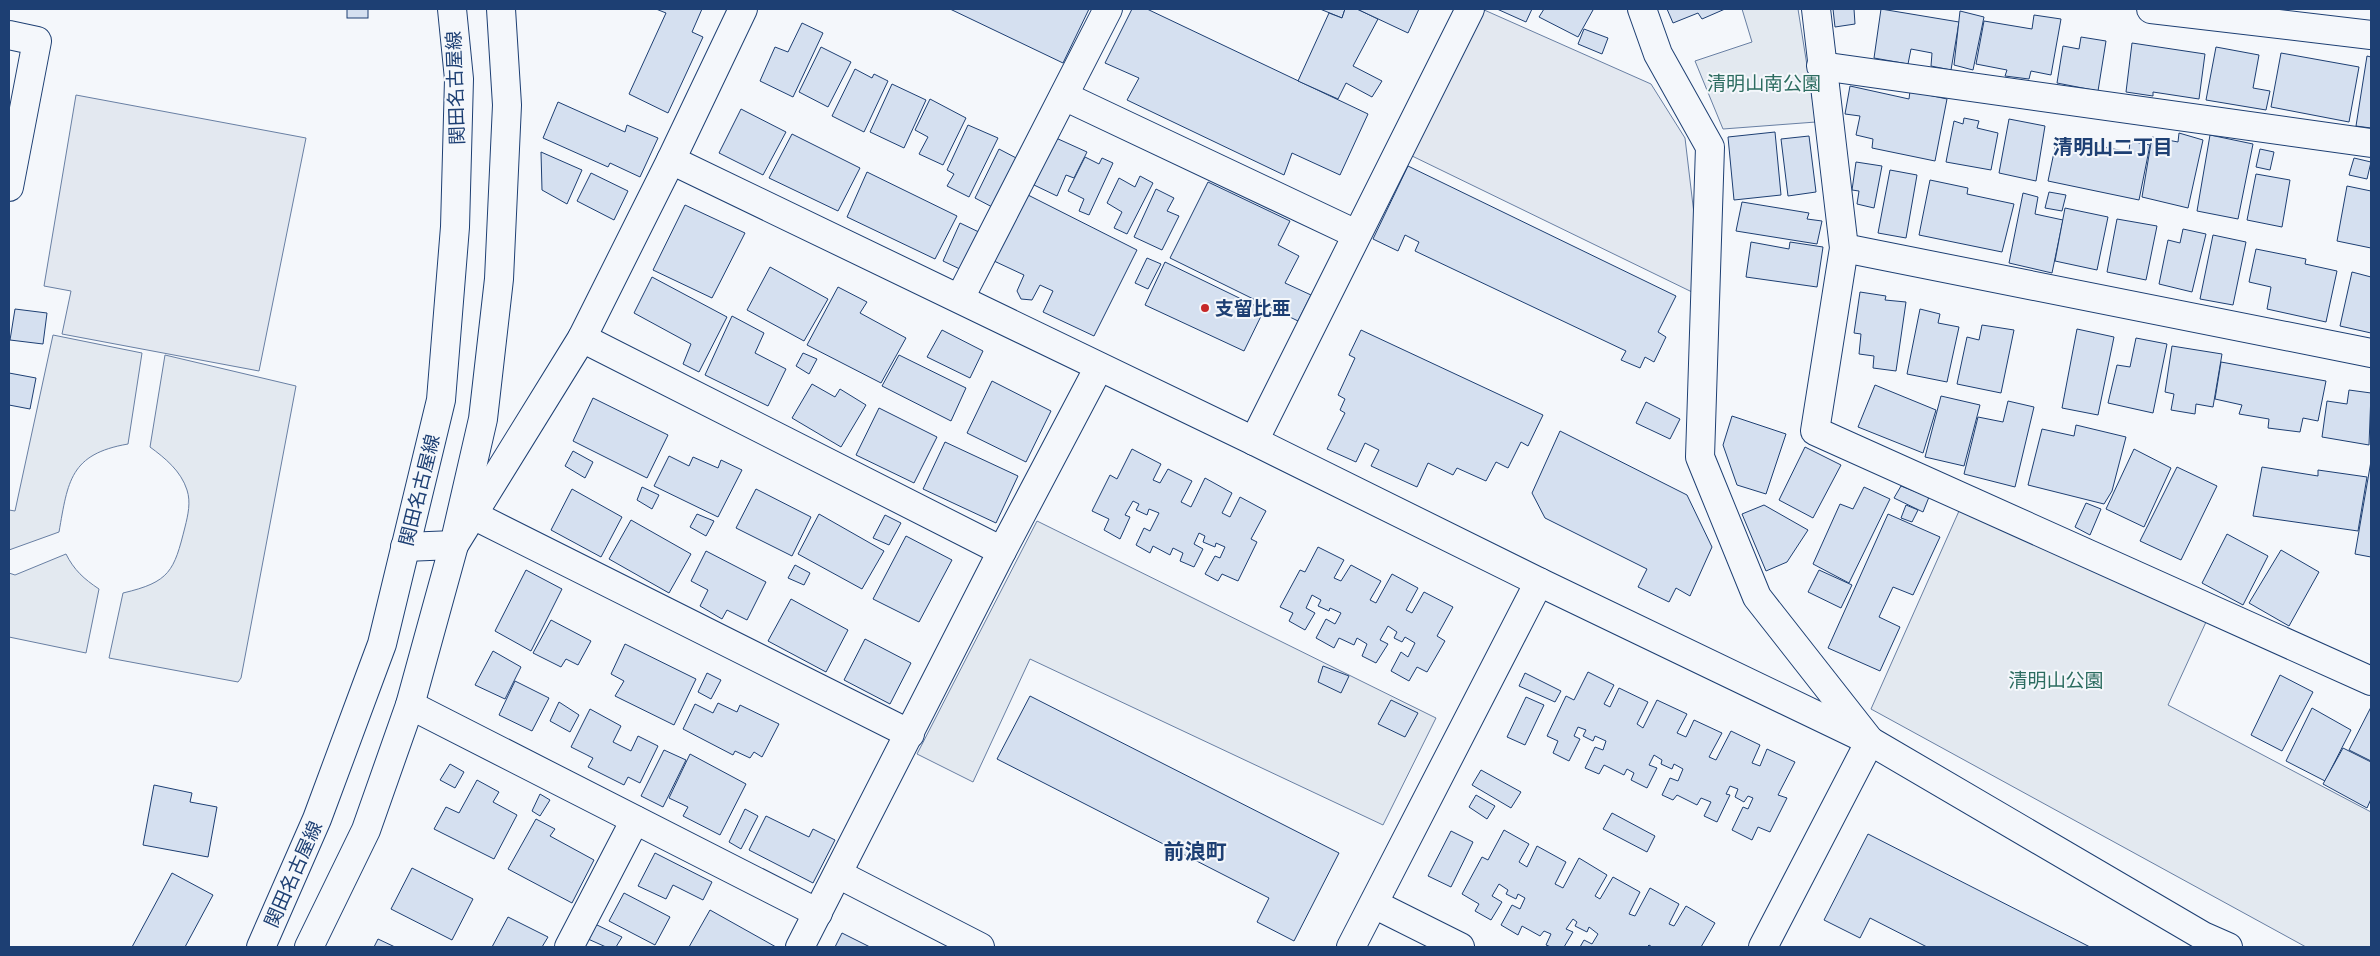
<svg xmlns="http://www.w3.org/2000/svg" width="2380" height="956" font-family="'PT Sans Narrow','Noto Sans JP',sans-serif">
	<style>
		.green { fill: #e3e9f0; stroke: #687fa3 }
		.parking { fill: #e3e8f0; stroke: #687fa3 }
		.building { fill: #d5e0f0; stroke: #1d3f73 }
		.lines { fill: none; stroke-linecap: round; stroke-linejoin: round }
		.minor-casing { stroke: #1d3f73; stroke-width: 30 }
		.major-casing { stroke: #1d3f73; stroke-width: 30 }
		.minor { stroke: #f4f7fb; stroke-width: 28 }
		.major { stroke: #f4f7fb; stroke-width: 28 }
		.poi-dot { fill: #c62828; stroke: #f4f7fb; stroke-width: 2 }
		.labels { text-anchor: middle; stroke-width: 4; stroke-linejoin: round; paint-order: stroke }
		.park-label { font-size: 19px; fill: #2c6c60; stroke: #f4f7fb }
		.street-label { font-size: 19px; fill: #1d3f73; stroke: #f4f7fb }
		.poi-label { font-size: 19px; font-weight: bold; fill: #1d3f73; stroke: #f4f7fb; text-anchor: start }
		.neighbourhood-label { font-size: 20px; font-weight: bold; fill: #1d3f73; stroke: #f4f7fb }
		.quarter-label { font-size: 21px; font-weight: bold; fill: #1d3f73; stroke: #f4f7fb }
	</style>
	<rect width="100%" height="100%" fill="#f4f7fb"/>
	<g class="green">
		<polygon points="1742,9 1798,9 1816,122 1723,129 1695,61 1752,42"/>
		<path d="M53,335L142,353L128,444C70,454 68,481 59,532L9,550V510L15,511Z"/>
		<path d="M165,355L296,386L241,678L238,682L109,658L123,593C170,582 174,571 185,527C188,515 191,502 187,490C181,471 165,458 150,447Z"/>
		<polygon points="1959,511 2206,622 2168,705 2371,812 2371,947 2306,947 1871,709"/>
		<polygon points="1037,521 1436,718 1383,825 1030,659 973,782 917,754"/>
		<path d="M66,554C74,570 84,579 99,589L86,653L9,637V573L15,575Z"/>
	</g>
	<g class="parking">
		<polygon points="1482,9 1651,84 1685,138 1694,214 1692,292 1408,154"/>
		<polygon points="76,95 306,138 259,371 62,334 71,291 44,286"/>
	</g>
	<g class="building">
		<rect x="347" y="9" width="21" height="9"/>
		<polygon points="656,9 702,9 692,32 703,37 668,113 629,94 666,13"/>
		<polygon points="950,9 1089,9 1063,63"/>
		<polygon points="1132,9 1147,9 1368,114 1340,175 1292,153 1284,175 1127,100 1139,78 1105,63"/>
		<polygon points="1320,9 1345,9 1342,18"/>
		<polygon points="1345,9 1357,9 1378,19 1353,66 1382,81 1372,97 1346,83 1338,99 1298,81 1329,13 1342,18"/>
		<polygon points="1357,9 1419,9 1408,33"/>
		<polygon points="1497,9 1532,9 1526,22"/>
		<polygon points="1544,9 1592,9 1593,10 1578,37 1539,17"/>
		<polygon points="1667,9 1725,9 1702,19 1698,13 1673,23"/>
		<polygon points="1833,9 1854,9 1855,24 1835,27"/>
		<polygon points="1881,9 1959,22 1951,70 1931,66 1932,53 1911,49 1908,64 1874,58"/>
		<polygon points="1960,11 1984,17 1973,70 1954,65"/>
		<polygon points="2034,15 2061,19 2051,75 2031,71 2029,79 2005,76 2007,70 1976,64 1984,21 2032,29"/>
		<polygon points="802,23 823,33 793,97 760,81 775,47 788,52"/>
		<polygon points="1584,29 1608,38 1602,54 1578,44"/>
		<polygon points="2081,37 2106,41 2098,91 2057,83 2063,46 2079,49"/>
		<polygon points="2132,43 2205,54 2199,99 2153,92 2153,96 2126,92"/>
		<polygon points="821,47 851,62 828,107 799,92"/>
		<polygon points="2216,47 2259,55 2253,88 2270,91 2266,110 2206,100"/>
		<polygon points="2281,53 2359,67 2349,122 2271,107"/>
		<polygon points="2367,56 2371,57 2371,128 2356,126"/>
		<polygon points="855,69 872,78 874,74 888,81 864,132 832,116"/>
		<polygon points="892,84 926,100 904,148 870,132"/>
		<polygon points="1850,86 1909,99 1910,91 1947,99 1935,161 1872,148 1873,139 1856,135 1860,116 1845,114"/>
		<polygon points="930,99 966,118 943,165 919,154 928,137 915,130"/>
		<polygon points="558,102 625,132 627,125 658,138 640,177 610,163 608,167 543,138"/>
		<polygon points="741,109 786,132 763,175 719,153"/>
		<polygon points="1964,118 1979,121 1977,128 1998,133 1991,170 1946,162 1954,121 1963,124"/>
		<polygon points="2009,119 2045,126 2036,181 1999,173"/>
		<polygon points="968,125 998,138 969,197 947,186 954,174 947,170"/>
		<polygon points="1775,132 1781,195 1734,200 1728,137"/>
		<polygon points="2179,133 2203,140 2188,208 2142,197 2152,137 2178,142"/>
		<polygon points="792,134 860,168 838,211 769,178"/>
		<polygon points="2210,135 2253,144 2238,219 2197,211"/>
		<polygon points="1809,136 1816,192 1788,196 1781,139"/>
		<polygon points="1056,138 1087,152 1074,178 1066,175 1057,196 1034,185"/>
		<polygon points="2057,138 2129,152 2130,141 2150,145 2139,200 2048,181"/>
		<polygon points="999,149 1020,160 996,209 975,198"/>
		<polygon points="2260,149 2274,152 2270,170 2256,167"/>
		<polygon points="541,152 582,170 567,204 542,190"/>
		<polygon points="1085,157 1099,164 1102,158 1113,163 1089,215 1079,211 1084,199 1068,191"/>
		<polygon points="2354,158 2371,162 2367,179 2349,175"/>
		<polygon points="1856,162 1882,166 1874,208 1857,204 1859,191 1852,190"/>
		<polygon points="1408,166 1676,296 1658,332 1666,337 1654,362 1645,357 1640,368 1621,360 1626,351 1415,251 1419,242 1405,235 1398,251 1373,239"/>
		<polygon points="1890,170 1917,175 1906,238 1878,233"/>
		<polygon points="867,172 957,216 935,259 847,217"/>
		<polygon points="591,173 628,191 614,220 577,201"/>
		<polygon points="2256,174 2290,180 2282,227 2247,220"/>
		<polygon points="1140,176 1153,183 1127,234 1114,228 1122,212 1107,203 1119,178 1135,187"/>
		<polygon points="1930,180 1968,188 1967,194 2014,204 2002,252 1919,235"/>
		<polygon points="1208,182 1290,221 1278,245 1299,256 1285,283 1311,295 1298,321 1170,258"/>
		<polygon points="2347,186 2371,191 2371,248 2337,241"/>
		<polygon points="1156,189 1174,198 1167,211 1179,216 1162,250 1134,237"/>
		<polygon points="2049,192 2066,195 2062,211 2045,208"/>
		<polygon points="2023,193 2038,197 2035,214 2063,220 2052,273 2009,263"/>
		<polygon points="1028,195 1137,250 1094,336 1043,312 1053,291 1040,285 1032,300 1021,299 1017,291 1024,275 994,261"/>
		<polygon points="1742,202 1809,213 1807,219 1822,221 1817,244 1736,231"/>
		<polygon points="685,205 745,233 712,298 653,270"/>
		<polygon points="2065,208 2108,217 2097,270 2055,261"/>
		<polygon points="2117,219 2157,226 2146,280 2107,272"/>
		<polygon points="960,223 983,234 964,271 943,261"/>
		<polygon points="2183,229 2206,234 2192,292 2159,284 2168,240 2180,243"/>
		<polygon points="2213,235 2246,242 2233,305 2200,299"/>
		<polygon points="1751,242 1789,249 1790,242 1823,247 1817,287 1746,277"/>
		<polygon points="2256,249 2306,259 2305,264 2337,271 2326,322 2267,309 2271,287 2249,282"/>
		<polygon points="1147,258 1161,264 1148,289 1135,283"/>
		<polygon points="1165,262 1264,310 1244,351 1145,305"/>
		<polygon points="770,267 828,299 804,341 747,310"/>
		<polygon points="2352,272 2371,277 2371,333 2340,326"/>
		<polygon points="652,277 727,317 699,372 683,364 691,344 634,313"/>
		<polygon points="838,287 867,302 860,313 906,338 881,383 807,345"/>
		<polygon points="1860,292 1886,296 1885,300 1906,302 1896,371 1873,368 1874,356 1859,354 1861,334 1854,333"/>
		<polygon points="15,309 47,313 43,344 10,340"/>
		<polygon points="1920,309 1940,314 1938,323 1959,327 1947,382 1907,374"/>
		<polygon points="732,316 764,333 755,353 786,369 768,406 705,375"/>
		<polygon points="1982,325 2014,330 2001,393 1957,384 1967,337 1979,340"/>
		<polygon points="2077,329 2114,337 2098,415 2062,408"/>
		<polygon points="942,330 983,351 970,378 927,357"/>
		<polygon points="1361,330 1543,415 1528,446 1521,442 1508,468 1496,462 1486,481 1457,468 1453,475 1428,463 1417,487 1371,466 1379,450 1365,443 1356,462 1327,449 1345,413 1340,410 1345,399 1338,395 1355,358 1349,355"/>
		<polygon points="2136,338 2167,344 2153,413 2108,403 2117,365 2130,367"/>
		<polygon points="2172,346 2222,354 2213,407 2196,404 2195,414 2171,410 2174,394 2165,392"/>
		<polygon points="803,353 817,359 809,374 796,366"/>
		<polygon points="899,355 966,388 951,421 882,386"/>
		<polygon points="2221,362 2326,381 2318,421 2303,418 2300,432 2268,428 2269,419 2239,414 2242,405 2215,399"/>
		<polygon points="9,373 36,378 30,409 9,405"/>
		<polygon points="992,381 1051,411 1026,462 967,433"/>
		<polygon points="812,384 835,397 840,389 866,405 841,447 792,418"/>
		<polygon points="1875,385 1936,410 1923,453 1858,427"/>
		<polygon points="2349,390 2371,393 2369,445 2322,437 2327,401 2347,404"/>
		<polygon points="1941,396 1980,405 1964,466 1925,457"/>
		<polygon points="593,398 668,435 647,478 573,441"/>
		<polygon points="2008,401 2034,407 2015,487 1964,474 1978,417 2003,422"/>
		<polygon points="1646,402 1680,419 1670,439 1636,423"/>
		<polygon points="879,408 937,437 914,483 856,455"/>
		<polygon points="1732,416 1786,434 1766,494 1737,485 1723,445"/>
		<polygon points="2076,425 2126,437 2112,491 2104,504 2028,485 2042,429 2074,436"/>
		<polygon points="1560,431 1687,495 1712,547 1690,596 1676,588 1669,602 1638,587 1647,569 1545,518 1532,493"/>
		<polygon points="945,442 1018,476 996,523 923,489"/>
		<polygon points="1805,447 1841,465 1813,518 1779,500"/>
		<polygon points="1132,449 1161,464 1153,480 1160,483 1168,469 1192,481 1181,502 1191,507 1205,478 1232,493 1222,513 1230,517 1240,497 1266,511 1251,539 1257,542 1238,581 1222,574 1218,581 1205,574 1215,556 1220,558 1225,547 1216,543 1215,547 1203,542 1205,536 1199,533 1194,544 1203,549 1194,567 1180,561 1183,553 1173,548 1170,555 1153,546 1150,553 1136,545 1144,528 1150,531 1159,513 1149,509 1147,515 1136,510 1139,504 1133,501 1125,515 1130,517 1120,539 1104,530 1109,519 1092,511 1110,475 1117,479"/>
		<polygon points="2134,449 2171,468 2144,527 2106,509"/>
		<polygon points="573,451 593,462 585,478 565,466"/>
		<polygon points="669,456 689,466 693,457 718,468 721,460 742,470 718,517 654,486"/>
		<polygon points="2371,461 2371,557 2355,554"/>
		<polygon points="2177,467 2217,486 2181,560 2140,541"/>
		<polygon points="2262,467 2318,476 2318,470 2367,477 2358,531 2253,516"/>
		<polygon points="1901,486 1929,497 1923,512 1894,498"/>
		<polygon points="642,487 659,495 652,509 637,500"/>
		<polygon points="1864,487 1890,499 1849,583 1813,564 1840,504 1853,509"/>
		<polygon points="572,489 622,517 601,557 551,530"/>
		<polygon points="756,489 811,517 792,556 736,528"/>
		<polygon points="2086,503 2101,509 2090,535 2075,527"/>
		<polygon points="1764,505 1808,530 1787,562 1766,571 1742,514"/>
		<polygon points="1906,505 1918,510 1912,522 1901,518"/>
		<polygon points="697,514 714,521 706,536 690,527"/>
		<polygon points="819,514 884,551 862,589 798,554"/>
		<polygon points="1888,514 1940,537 1913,595 1893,587 1879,617 1900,627 1880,671 1828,648"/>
		<polygon points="885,515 901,523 889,545 873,538"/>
		<polygon points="631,520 691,554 669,593 609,559"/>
		<polygon points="2227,534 2268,556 2243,605 2202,583"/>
		<polygon points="906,536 952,560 919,622 873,599"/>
		<polygon points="1318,547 1344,560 1334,578 1341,581 1351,565 1381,581 1370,600 1376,603 1392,574 1418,588 1406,610 1412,613 1424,592 1453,607 1437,636 1445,641 1427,672 1417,667 1409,681 1391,671 1401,652 1408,657 1415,643 1405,637 1402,642 1394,638 1397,632 1388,626 1380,640 1388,644 1376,663 1362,656 1367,644 1357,638 1354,645 1339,638 1334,648 1316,638 1326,619 1335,624 1341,613 1330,608 1329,611 1318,606 1321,600 1312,595 1306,608 1315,613 1305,630 1289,621 1293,613 1280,607 1300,570 1305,572"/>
		<polygon points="2281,550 2319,572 2289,626 2249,603"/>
		<polygon points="706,551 766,582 747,620 727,610 722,619 700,606 708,590 691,581"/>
		<polygon points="795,565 810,573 804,585 788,578"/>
		<polygon points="526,570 562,589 531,651 495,631"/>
		<polygon points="1819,570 1852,585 1841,608 1808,592"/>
		<polygon points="791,599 848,630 826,672 768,641"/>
		<polygon points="551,620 591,641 578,665 566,659 561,667 533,653"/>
		<polygon points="865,639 911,663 890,704 844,680"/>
		<polygon points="625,644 696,679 674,725 615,696 624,681 611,674"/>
		<polygon points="493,651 521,667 505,699 475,685"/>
		<polygon points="1323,666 1349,676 1341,693 1318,682"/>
		<polygon points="1588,672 1614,685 1604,704 1610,707 1619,688 1648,702 1637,724 1643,728 1657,700 1687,714 1677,733 1686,737 1694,720 1722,733 1709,757 1716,760 1731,731 1760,745 1752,763 1760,766 1767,749 1795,762 1778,795 1787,798 1770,832 1758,827 1752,840 1732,830 1743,807 1748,809 1753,798 1748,796 1744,802 1735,797 1738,789 1730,786 1726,794 1730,795 1717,822 1704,816 1711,802 1701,798 1697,805 1677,795 1673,800 1662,795 1670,778 1678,781 1683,769 1674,764 1672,769 1661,764 1662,760 1654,755 1649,765 1657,768 1647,788 1631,780 1634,773 1627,769 1624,775 1604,765 1599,774 1585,768 1595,747 1603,750 1606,741 1595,736 1593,741 1583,736 1586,730 1578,727 1574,736 1580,739 1569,761 1553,753 1558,741 1547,736 1566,696 1574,700"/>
		<polygon points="707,673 721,680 711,699 698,692"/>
		<polygon points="1525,673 1561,691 1555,702 1519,686"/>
		<polygon points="2280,675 2313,692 2282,751 2251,735"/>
		<polygon points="515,681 549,698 532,731 499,715"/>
		<polygon points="1030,696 1339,853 1294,941 1257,922 1269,898 997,759"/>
		<polygon points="1526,697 1544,705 1525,745 1507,737"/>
		<polygon points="1391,700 1418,713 1405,737 1378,724"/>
		<polygon points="559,702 579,715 570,732 550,721"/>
		<polygon points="718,703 737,712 740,705 779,724 762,757 754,752 750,758 735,751 733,755 683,729 695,704 713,713"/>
		<polygon points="2371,707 2371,761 2349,750"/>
		<polygon points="2312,708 2351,730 2325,781 2286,761"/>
		<polygon points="590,709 621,726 613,742 631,751 638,736 658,746 640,783 628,777 624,785 588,767 593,758 571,747"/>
		<polygon points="2343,748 2371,762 2371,799 2367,808 2323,784"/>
		<polygon points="664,750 686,760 663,807 641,796"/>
		<polygon points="690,754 746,784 720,835 683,816 688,807 669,798"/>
		<polygon points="450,764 464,772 455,788 440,780"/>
		<polygon points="1481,770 1521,792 1511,808 1472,785"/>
		<polygon points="477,780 499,792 493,802 517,815 494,859 434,829 446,807 459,813"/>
		<polygon points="154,785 192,793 190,802 217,807 208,857 143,845"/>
		<polygon points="540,794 550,800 540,816 532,811"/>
		<polygon points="1476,795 1495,806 1487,819 1469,807"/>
		<polygon points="745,809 758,816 741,849 729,842"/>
		<polygon points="1612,813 1655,836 1647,852 1603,829"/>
		<polygon points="766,816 809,837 813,829 835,840 813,883 749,850"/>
		<polygon points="536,819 555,829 550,836 594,860 572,903 508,869"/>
		<polygon points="1504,830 1529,844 1519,862 1527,867 1537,846 1566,862 1555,884 1563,888 1579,858 1607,875 1595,896 1600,899 1613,877 1640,892 1629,914 1635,916 1650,888 1679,904 1669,924 1674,926 1686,906 1715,923 1701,947 1652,947 1649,945 1647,947 1580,947 1584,940 1592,944 1598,934 1589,927 1587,932 1575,926 1577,922 1573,919 1566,929 1573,932 1564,947 1551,947 1546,945 1551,934 1544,931 1540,936 1522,926 1518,935 1501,925 1512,905 1520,909 1525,898 1518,894 1516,899 1506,894 1508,890 1499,884 1492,896 1502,902 1491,920 1475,911 1479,904 1462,894 1482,857 1488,860"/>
		<polygon points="1451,831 1473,842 1451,887 1428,876"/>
		<polygon points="1868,834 2090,947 1927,947 1870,918 1860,938 1824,920"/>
		<polygon points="655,853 712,882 703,900 673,885 666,899 638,886"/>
		<polygon points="412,868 473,899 452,940 391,909"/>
		<polygon points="172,873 213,895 185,947 132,947"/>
		<polygon points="624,893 670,917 655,945 609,921"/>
		<polygon points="710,910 776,947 689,947"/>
		<polygon points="508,917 548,937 542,947 492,947"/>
		<polygon points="595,924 622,937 616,947 606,947 588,939"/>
		<polygon points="842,933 870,947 835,947"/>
		<polygon points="378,939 395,947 374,947"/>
	</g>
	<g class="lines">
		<g class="minor-casing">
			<g id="minor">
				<polyline points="1642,9 1658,54 1710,147 1700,457 1757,597 1870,741 1763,947"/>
				<polyline points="1816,9 1844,248 1815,431 2371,681"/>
				<polyline points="2151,9 2371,35"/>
				<polyline points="9,35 37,41 9,187"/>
				<polyline points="1821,66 2371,143"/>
				<polyline points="1064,96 1356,234"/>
				<polyline points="671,160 1254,441 1539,582 1870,741 2203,936 2228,947"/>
				<polyline points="1844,248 2371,353"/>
				<polyline points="960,298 1108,9"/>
				<polyline points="582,338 1002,551"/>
				<polyline points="1254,441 1470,9"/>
				<polyline points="473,515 910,734"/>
				<polyline points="405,547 454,545 582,338 671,160 743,9"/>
				<polyline points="410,705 818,913"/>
				<polyline points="838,874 980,947"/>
				<polyline points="1374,904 1460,947"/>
				<polyline points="569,947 635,820"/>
				<polyline points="800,947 1002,551 1099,367"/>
				<polyline points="1351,947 1539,582"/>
			</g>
		</g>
		<g class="major-casing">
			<g id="major">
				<polyline points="261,947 317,819 382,644 441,400 455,227 459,79 452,9"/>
				<polyline points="309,947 366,830 410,705 454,545 483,419 499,279 507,105 501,9"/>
			</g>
		</g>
		<use href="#minor" class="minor"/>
		<use href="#major" class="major"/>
	</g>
	<circle class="poi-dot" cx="1205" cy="308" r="5"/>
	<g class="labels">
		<g class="park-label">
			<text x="1764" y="90">清明山南公園</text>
			<text x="2056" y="687">清明山公園</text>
		</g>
		<g class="street-label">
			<text transform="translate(455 88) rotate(-92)" y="7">関田名古屋線</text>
			<text transform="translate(419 490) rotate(-76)" y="7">関田名古屋線</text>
			<text transform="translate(293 874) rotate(-66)" y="7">関田名古屋線</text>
		</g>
		<g class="poi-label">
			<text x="1215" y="315">支留比亜</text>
		</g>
		<g class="neighbourhood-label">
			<text x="2113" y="154">清明山二丁目</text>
		</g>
		<g class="quarter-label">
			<text x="1195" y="859">前浪町</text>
		</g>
	</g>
	<rect width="2380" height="956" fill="none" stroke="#1d3f73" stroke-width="20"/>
</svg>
